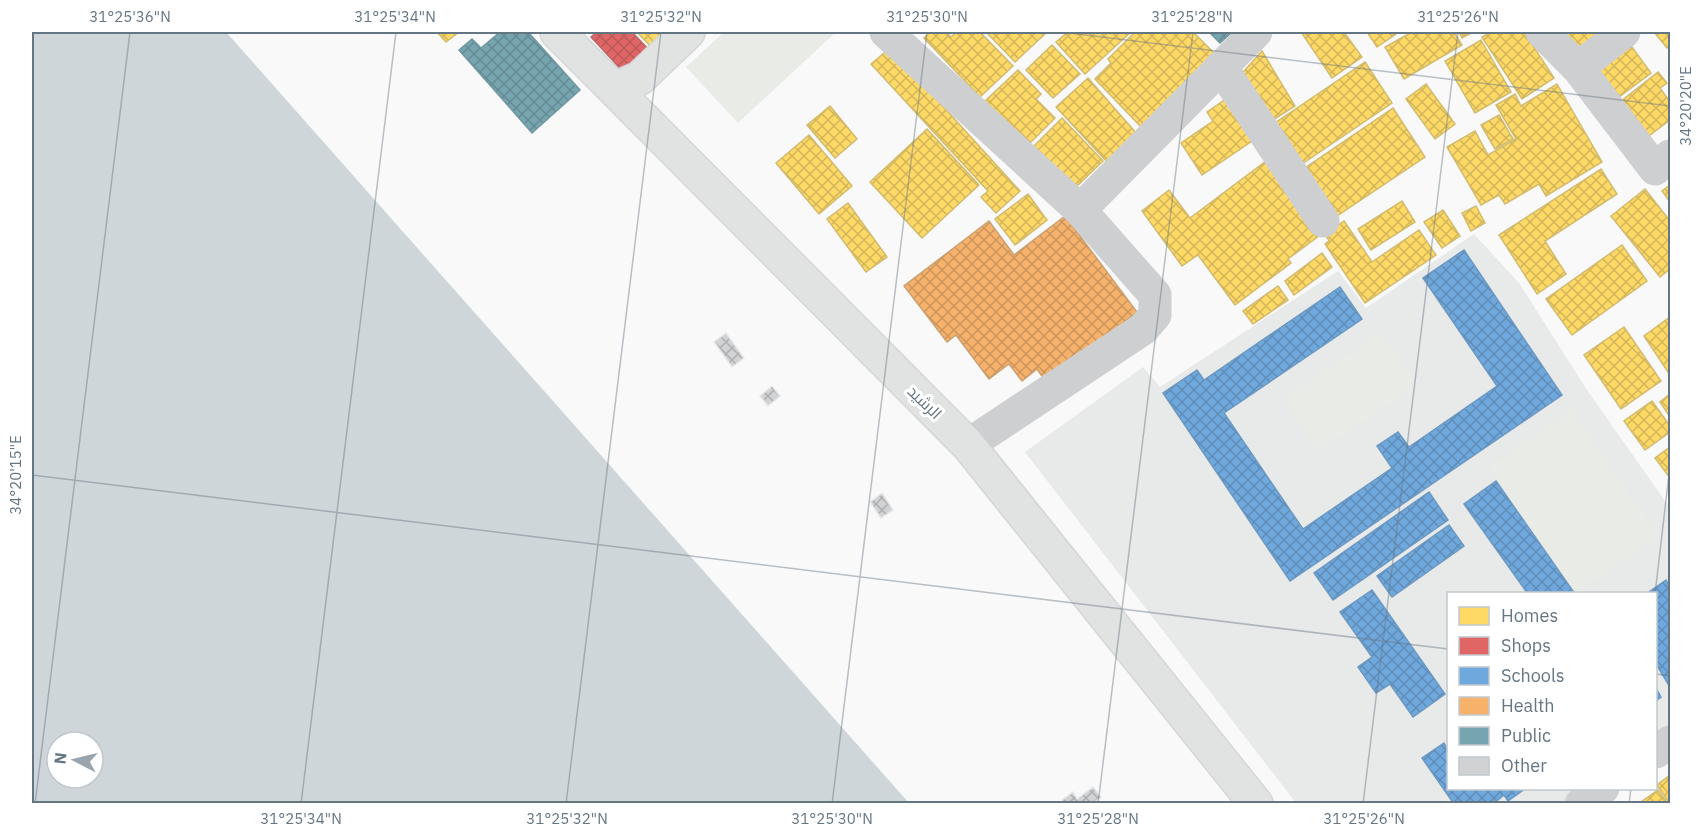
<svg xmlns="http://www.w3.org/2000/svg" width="1702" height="835" font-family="'IBM Plex Sans',Cairo,sans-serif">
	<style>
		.built { fill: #e8e9e9 }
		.green { fill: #e8ebe6 }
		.water { fill: #ced6d9; fill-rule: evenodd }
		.homes { fill: url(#homes-cross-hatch); stroke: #d1bb6f; stroke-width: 1.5 }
		.shops { fill: url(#shops-cross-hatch); stroke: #bb6b6f; stroke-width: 1.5 }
		.schools { fill: url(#schools-cross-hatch); stroke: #6c99c1; stroke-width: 1.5 }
		.health { fill: url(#health-cross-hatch); stroke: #caa072; stroke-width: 1.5 }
		.public { fill: url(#public-cross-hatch); stroke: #7197a2; stroke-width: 1.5 }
		.building { fill: url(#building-cross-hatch); stroke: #e8e8e8; stroke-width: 1.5 }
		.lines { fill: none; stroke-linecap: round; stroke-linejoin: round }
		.major-casing { stroke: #d5d6d7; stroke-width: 36 }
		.minor { stroke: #cecfd0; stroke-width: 33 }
		.major { stroke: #e1e2e2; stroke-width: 33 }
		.ticks { fill: none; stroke: #657683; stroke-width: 1.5; stroke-opacity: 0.45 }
		.labels { text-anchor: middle; stroke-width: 6; stroke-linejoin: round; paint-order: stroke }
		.street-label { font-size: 16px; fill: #657683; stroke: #fff }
		.neatline { fill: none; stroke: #657683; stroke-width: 2 }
		.ticks-label { font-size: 15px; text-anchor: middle; fill: #657683 }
	</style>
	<defs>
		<pattern id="homes-cross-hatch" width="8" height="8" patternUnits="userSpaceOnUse" patternTransform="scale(1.5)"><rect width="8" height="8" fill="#ffd966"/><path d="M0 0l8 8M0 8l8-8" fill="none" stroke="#d2b559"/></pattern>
		<pattern id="shops-cross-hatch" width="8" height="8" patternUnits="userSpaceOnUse" patternTransform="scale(1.5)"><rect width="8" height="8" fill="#e06666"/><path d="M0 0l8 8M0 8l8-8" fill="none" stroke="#b95959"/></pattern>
		<pattern id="schools-cross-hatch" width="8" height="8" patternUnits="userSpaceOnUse" patternTransform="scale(1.5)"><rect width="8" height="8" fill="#6fa8dc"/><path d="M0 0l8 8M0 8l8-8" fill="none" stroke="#5f8db8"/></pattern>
		<pattern id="health-cross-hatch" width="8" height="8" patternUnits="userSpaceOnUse" patternTransform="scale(1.5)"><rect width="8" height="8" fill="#f6b26b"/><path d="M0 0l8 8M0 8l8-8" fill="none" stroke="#cb955d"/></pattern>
		<pattern id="public-cross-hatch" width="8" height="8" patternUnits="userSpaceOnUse" patternTransform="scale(1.5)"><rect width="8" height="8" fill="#76a5af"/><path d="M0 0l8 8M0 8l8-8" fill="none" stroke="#648b94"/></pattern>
		<pattern id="building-cross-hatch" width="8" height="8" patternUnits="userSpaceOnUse" patternTransform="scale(1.5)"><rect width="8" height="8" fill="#d0d2d3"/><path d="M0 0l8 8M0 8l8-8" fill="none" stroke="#acafb1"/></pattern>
	</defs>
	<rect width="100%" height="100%" fill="#f9f9f9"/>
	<polygon class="built" points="1474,234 1519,283 1587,390 1670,508 1670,729 1656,740 1656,594 1448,594 1448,788 1585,789 1564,803 1296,803 1025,452 1143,367 1160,387 1338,271 1366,308"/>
	<g class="green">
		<polygon points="724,32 836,32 738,123 686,67"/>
		<polygon points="1383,332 1418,385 1318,451 1283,398"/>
		<polygon points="1572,409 1659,537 1576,594 1489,467"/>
	</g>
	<path class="water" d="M32,32H226L909,803H32ZM57,742H93V778H57Z"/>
	<g class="homes">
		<polygon points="437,32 459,32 446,42"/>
		<polygon points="637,32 672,32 653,49"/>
		<polygon points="930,32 946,32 951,37 957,32 980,32 1013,66 980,97 924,38"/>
		<polygon points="986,32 1045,32 1046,33 1015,62"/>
		<polygon points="1068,32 1131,32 1085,74 1056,42"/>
		<polygon points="1135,32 1193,32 1217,56 1142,128 1095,79 1111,63 1108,59"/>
		<polygon points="1301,32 1344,32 1362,57 1332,78"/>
		<polygon points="1367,32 1399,32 1377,47"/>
		<polygon points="1412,32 1454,32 1462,45 1404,79 1385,47"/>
		<polygon points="1459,32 1473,32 1462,38"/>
		<polygon points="1491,32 1524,32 1554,78 1522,99 1482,37"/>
		<polygon points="1549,32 1606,32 1576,60"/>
		<polygon points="1654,32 1670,32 1670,46 1667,48"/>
		<polygon points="1626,39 1651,73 1611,103 1586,69"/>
		<polygon points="1481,40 1511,92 1475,113 1445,61"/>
		<polygon points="1052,45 1080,74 1053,98 1026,70"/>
		<polygon points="890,48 1020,191 996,213 981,197 988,191 871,64"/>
		<polygon points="1262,51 1295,106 1265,125 1235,81"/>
		<polygon points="1365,62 1392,103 1299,166 1272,125"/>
		<polygon points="1018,70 1041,94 1036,99 1055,118 1028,145 985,101"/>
		<polygon points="1658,72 1667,83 1660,88 1670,102 1670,120 1641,142 1615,106"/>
		<polygon points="1088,78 1137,134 1107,162 1056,107"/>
		<polygon points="1426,84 1455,124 1435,139 1406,99"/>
		<polygon points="1557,84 1602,162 1546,196 1539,184 1505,204 1499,195 1481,205 1447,147 1475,131 1488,155 1516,139 1496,105 1515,94 1521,106"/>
		<polygon points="1233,94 1258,137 1202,175 1181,143 1213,121 1207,112"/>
		<polygon points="830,106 857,139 835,158 807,125"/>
		<polygon points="1393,108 1425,157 1334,218 1302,170"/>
		<polygon points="1499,115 1513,139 1495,149 1481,125"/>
		<polygon points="1062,118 1103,161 1074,189 1033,147"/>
		<polygon points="927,129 979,185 922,238 870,182"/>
		<polygon points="809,135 852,186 819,214 776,163"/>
		<polygon points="1270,158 1324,232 1288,259 1291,263 1235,305 1198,255 1182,266 1142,211 1169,190 1190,218"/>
		<polygon points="1601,169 1617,194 1545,241 1566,274 1537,294 1499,235"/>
		<polygon points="1670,185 1670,202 1662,191"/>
		<polygon points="1645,189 1670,221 1670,269 1660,277 1611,216"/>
		<polygon points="1028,194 1047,220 1015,245 995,219"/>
		<polygon points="1402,201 1415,222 1371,250 1358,229"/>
		<polygon points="848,203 887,257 866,272 827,219"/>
		<polygon points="1476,206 1485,223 1471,231 1462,213"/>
		<polygon points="1443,210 1460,236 1442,248 1424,222"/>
		<polygon points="1344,221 1372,262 1419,230 1436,255 1365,303 1325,244 1329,241 1325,234"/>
		<polygon points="1622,245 1647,281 1572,335 1546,299"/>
		<polygon points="1322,253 1332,267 1294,295 1285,281"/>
		<polygon points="1278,286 1288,300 1253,324 1243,311"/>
		<polygon points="1670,317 1670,375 1644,336"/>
		<polygon points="1624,327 1661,381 1621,409 1584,355"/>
		<polygon points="1670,394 1670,417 1660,402"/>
		<polygon points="1652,401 1670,426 1670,432 1645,450 1624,421"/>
		<polygon points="1670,447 1670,478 1655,458"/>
		<polygon points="1670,775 1670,804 1657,785"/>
		<polygon points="1658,790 1668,804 1638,804"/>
	</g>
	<polygon class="shops" points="597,32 632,32 651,52 626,75 591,37"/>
	<g class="schools">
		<polygon points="1464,250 1562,395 1290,581 1163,393 1197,370 1204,380 1340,287 1362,319 1224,413 1303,529 1392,468 1377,446 1398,432 1409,447 1497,386 1423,278"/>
		<polygon points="1496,481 1575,594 1528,594 1464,504"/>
		<polygon points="1429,492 1448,520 1333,600 1314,573"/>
		<polygon points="1449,525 1464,546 1392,597 1377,576"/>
		<polygon points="1666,580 1670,587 1670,687 1656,664 1656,594 1646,594"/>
		<polygon points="1372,590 1445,694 1413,717 1390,684 1376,693 1358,667 1372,657 1340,612"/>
		<polygon points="1656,688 1661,697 1656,701"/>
		<polygon points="1444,743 1448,750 1448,788 1526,788 1508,801 1504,795 1493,804 1454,804 1422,758"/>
	</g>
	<polygon class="health" points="1065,216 1137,312 1046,382 1037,369 1022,381 1009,364 989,379 956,335 947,342 904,286 989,221 1014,255"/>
	<g class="public">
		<polygon points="500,32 528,32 580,90 532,133 459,50 472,39 481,48"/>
		<polygon points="1209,32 1232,32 1220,43"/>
	</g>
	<g class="building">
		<polygon points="726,333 744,358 732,367 714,342"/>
		<polygon points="772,386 780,396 768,406 760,396"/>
		<polygon points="882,493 893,510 881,518 870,502"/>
		<polygon points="1093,787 1101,797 1092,804 1064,804 1062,800 1073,792 1077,799"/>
	</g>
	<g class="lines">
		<g class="major-casing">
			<g id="major">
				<polyline points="557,32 968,445 1256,804"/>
				<polyline points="615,89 640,78 688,32"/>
			</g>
		</g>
		<g class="minor">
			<polyline points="886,32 1080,210 1155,295 1155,315 1143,329 968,445"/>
			<polyline points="1542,32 1578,68 1655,169 1670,156"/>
			<polyline points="1221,67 1323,221"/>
			<polyline points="1578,68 1624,32"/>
			<polyline points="1080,210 1256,32"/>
			<polyline points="1656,752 1670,742"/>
			<polyline points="1581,804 1603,788"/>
		</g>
		<use href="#major" class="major"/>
	</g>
	<path class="ticks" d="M1061,32L1670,106M32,475L1448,649M1655,594L1670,466M1656,674L1670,676M35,804L130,32M301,804L396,32M566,804L661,32M832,804L927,32M1098,804L1193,32M1363,804L1458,32M1629,804L1631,788"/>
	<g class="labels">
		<g class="street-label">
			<text transform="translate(925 402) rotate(44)" y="6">الرشيد</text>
		</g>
	</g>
	<rect width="1702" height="835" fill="none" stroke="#ffffff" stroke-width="66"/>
	<rect x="1447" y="592" width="210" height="198" fill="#ffffff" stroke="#c1c8cd" stroke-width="1.5"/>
	<rect x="1459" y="607" width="30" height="18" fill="#ffd966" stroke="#c1c8cd" stroke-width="1.5"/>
	<text x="1501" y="622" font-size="18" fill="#657683">Homes</text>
	<rect x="1459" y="637" width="30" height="18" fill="#e06666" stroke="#c1c8cd" stroke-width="1.5"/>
	<text x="1501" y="652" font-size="18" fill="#657683">Shops</text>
	<rect x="1459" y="667" width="30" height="18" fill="#6fa8dc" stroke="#c1c8cd" stroke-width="1.5"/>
	<text x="1501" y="682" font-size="18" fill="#657683">Schools</text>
	<rect x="1459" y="697" width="30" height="18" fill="#f6b26b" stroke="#c1c8cd" stroke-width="1.5"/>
	<text x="1501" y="712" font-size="18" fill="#657683">Health</text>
	<rect x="1459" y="727" width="30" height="18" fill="#76a5af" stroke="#c1c8cd" stroke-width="1.5"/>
	<text x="1501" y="742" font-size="18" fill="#657683">Public</text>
	<rect x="1459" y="757" width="30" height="18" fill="#d0d2d3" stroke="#c1c8cd" stroke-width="1.5"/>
	<text x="1501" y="772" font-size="18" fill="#657683">Other</text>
	<g transform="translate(75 760) rotate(277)"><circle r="28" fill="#ffffff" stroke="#c1c8cd" stroke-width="1.5"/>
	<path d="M0-4.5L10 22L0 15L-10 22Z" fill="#99a4ac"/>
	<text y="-9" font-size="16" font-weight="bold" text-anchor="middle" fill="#657683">N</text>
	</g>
	<rect x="33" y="33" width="1636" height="769" class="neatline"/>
	<g class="ticks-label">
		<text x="130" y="22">31°25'36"N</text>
		<text x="395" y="22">31°25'34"N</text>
		<text x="661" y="22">31°25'32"N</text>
		<text x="927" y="22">31°25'30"N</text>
		<text x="1192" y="22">31°25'28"N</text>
		<text x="1458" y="22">31°25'26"N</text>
		<text transform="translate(1686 106) rotate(-90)" y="5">34°20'20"E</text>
		<text transform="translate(16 475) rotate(-90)" y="5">34°20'15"E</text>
		<text x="301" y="824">31°25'34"N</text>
		<text x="567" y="824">31°25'32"N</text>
		<text x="832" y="824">31°25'30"N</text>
		<text x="1098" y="824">31°25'28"N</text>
		<text x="1364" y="824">31°25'26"N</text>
	</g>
</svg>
